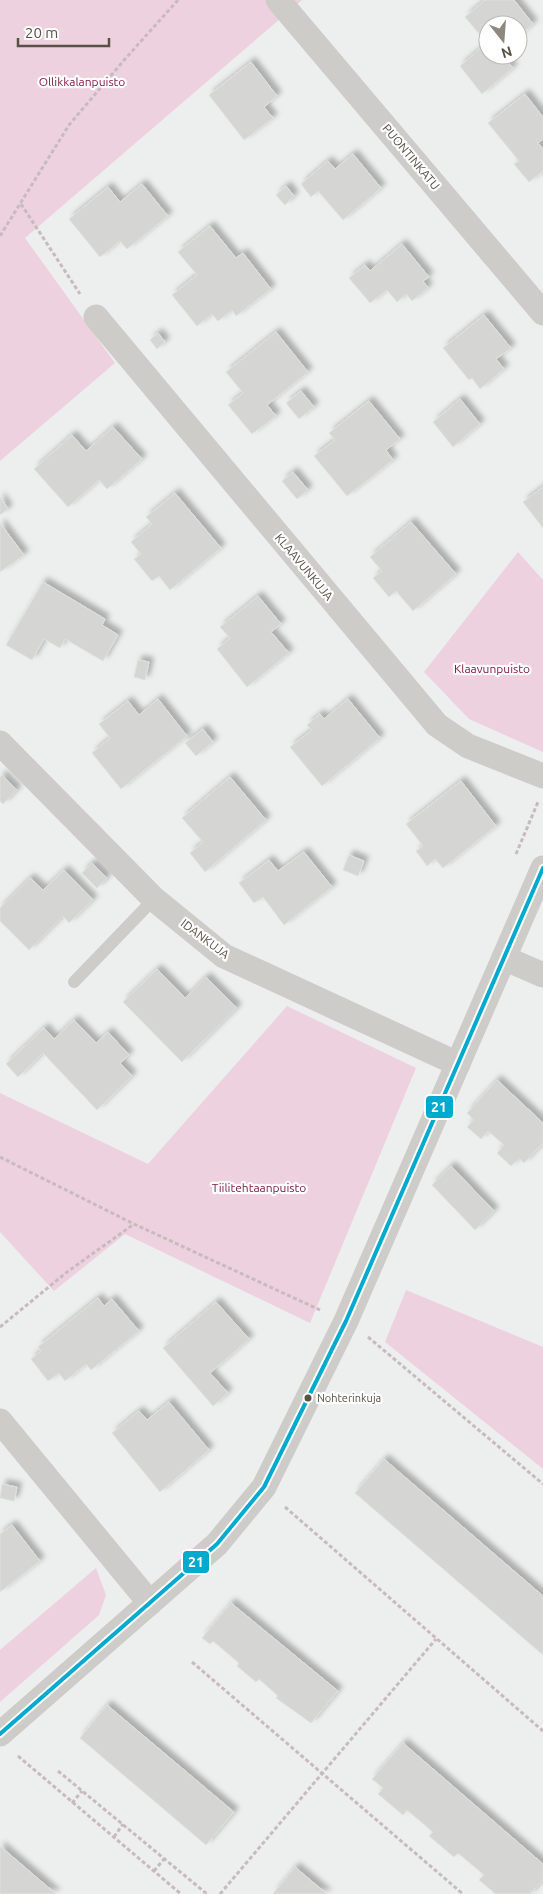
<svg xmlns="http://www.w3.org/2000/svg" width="543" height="1894" font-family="Ubuntu,sans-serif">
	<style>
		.green { fill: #eed1df }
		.building { fill: #d5d5d4; stroke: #e0e0df; filter: url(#shadow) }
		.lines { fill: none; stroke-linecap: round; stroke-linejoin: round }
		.path { stroke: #c8bbbd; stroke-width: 3; stroke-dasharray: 4 2.5; stroke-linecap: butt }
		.service { stroke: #ceccc9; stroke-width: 12 }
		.minor { stroke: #ceccc9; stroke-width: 25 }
		.bus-1-casing { stroke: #fff; stroke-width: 8 }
		.bus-1 { stroke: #00a9ce; stroke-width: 4 }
		.bus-dot { fill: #595144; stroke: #fff; stroke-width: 2 }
		.labels { text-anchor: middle; stroke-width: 4.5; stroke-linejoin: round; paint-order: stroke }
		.bus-label { font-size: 11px; fill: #595144; stroke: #fff; text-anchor: start }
		.park-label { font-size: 12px; fill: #7a163b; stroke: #fff }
		.street-label { font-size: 12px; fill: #595144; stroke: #fff }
		.line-badge { stroke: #fff; stroke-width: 2 }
		.badge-label { font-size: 14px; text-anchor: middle; font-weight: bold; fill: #fff }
	</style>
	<defs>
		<filter id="shadow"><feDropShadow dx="4.5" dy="-4.5" stdDeviation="2.5" flood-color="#0004"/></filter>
	</defs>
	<rect width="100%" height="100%" fill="#edeeee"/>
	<g class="green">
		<polygon points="0,0 302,0 25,238 115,363 0,461"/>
		<polygon points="518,552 543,580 543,752 469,719 424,672"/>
		<polygon points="287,1006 416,1068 310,1323 125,1234 54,1291 0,1232 0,1093 148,1164"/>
		<polygon points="406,1290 543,1347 543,1469 385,1342"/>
		<polygon points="96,1568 106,1595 99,1615 0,1702 0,1650"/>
	</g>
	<g class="building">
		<polygon points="485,0 514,0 533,24 518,37 518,25 488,25 488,55 501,55 513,68 482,94 460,66 487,43 465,17"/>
		<polygon points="251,62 277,96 264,107 273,118 244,140 209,95"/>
		<polygon points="525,94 543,117 543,139 538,143 543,149 543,171 529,182 514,164 519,161 488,123"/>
		<polygon points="353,154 381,188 343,220 318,191 311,197 301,184 328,161 335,169"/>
		<polygon points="142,184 168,216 127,249 120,241 100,257 69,219 108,187 120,202"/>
		<polygon points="286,186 294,196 285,205 276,195"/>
		<polygon points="210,226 236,258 243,253 271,289 236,316 232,310 218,321 212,314 197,326 172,295 197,275 178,252"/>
		<polygon points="402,244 429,277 423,281 428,288 412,301 406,294 397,302 387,290 370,303 349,278 365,265 370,271"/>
		<polygon points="484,315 511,348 496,359 504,369 480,389 472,378 469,380 443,348"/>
		<polygon points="276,332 308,372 267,405 276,416 252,434 228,405 243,393 226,372"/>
		<polygon points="158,333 165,342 157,349 150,340"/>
		<polygon points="301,391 314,407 299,419 286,403"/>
		<polygon points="460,399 480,424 453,447 433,422"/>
		<polygon points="369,401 400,439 386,450 393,460 347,496 314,456 335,440 329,433"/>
		<polygon points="113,427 142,459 107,489 99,480 68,507 34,469 72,435 86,451"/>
		<polygon points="293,472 308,490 297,499 282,481"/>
		<polygon points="543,487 543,528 523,502"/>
		<polygon points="175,493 221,548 170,590 159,576 152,581 134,559 141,554 131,542 152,524 146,517"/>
		<polygon points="0,497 8,509 0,515"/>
		<polygon points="411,522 456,574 413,611 396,591 389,597 373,578 382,571 370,557"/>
		<polygon points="0,523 24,555 0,572"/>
		<polygon points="43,582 105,619 102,625 118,635 103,661 65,639 60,648 44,639 32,660 6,645"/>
		<polygon points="258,596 281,624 271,632 289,653 247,687 217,649 230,638 220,627"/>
		<polygon points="138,660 149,662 145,680 134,677"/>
		<polygon points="158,699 187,736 121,789 92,753 110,738 99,724 128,701 139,715"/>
		<polygon points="348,699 380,738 322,786 290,747 312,730 307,725 320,714 324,719"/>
		<polygon points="203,729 213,742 196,756 185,743"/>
		<polygon points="2,775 17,790 3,804 0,801 0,777"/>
		<polygon points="230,777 266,820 205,872 190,853 203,842 182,818"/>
		<polygon points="461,781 496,826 443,868 435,859 427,866 416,851 423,846 406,824"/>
		<polygon points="304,852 332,887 284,925 263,897 254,903 239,883 269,860 278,871"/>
		<polygon points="349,855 364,861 358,876 343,870"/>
		<polygon points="92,863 107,878 97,888 82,873"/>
		<polygon points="64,870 93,900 69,923 63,916 29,950 0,921 0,908 30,878 43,890"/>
		<polygon points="157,969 185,998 206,977 237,1008 182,1062 123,1002"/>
		<polygon points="74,1020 96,1043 108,1032 129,1055 120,1063 132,1076 97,1110 43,1053 18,1077 6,1064 44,1028 54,1039"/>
		<polygon points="497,1080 543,1123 543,1143 524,1163 519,1158 511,1166 497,1153 504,1145 488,1131 481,1139 467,1127 474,1120 467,1113"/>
		<polygon points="451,1166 494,1211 475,1230 432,1185"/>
		<polygon points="98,1298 104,1306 112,1299 139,1331 91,1370 86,1364 65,1381 59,1373 48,1381 31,1359 41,1351 38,1347"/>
		<polygon points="216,1302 249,1339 210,1373 228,1393 213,1406 163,1348"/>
		<polygon points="169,1402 209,1450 160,1492 112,1433 139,1411 147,1420"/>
		<polygon points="384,1459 543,1596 543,1655 355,1493"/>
		<polygon points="2,1484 17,1487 14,1501 0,1498"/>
		<polygon points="12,1525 40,1561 0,1592 0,1534"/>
		<polygon points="231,1603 338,1691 311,1723 276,1698 278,1696 259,1679 256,1682 237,1666 239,1663 213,1641 210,1644 202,1638"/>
		<polygon points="107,1705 234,1812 206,1845 80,1738"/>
		<polygon points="403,1743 543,1864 543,1879 530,1894 496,1894 479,1880 484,1875 458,1853 454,1857 429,1836 433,1832 407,1810 403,1815 378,1794 383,1788 372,1779"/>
		<polygon points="0,1846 56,1894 0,1894"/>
		<polygon points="295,1867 327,1894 273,1894"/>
	</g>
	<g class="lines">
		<g class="path">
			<polyline points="21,204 80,294"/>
			<polyline points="0,236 69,125 125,59 178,0"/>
			<polyline points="516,854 538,802"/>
			<polyline points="0,1157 134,1224 320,1310"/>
			<polyline points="0,1327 67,1272 134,1224"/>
			<polyline points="368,1337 543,1484"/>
			<polyline points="285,1507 543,1731"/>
			<polyline points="192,1662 463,1894"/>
			<polyline points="18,1756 181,1894"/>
			<polyline points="58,1771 207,1894"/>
			<polyline points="72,1803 82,1791"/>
			<polyline points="114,1837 123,1824"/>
			<polyline points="154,1871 164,1859"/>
			<polyline points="220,1894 436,1639"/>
		</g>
		<polyline class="service" points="74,982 154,899"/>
		<g class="minor">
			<polyline points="278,0 543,313"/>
			<polyline points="96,317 437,725 468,746 543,776"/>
			<polyline points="0,743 154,899 224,956 458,1064"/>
			<polyline points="504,958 543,975"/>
			<polyline points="0,1421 150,1603"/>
			<polyline points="0,1734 217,1544 264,1487 346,1321 543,868"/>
		</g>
		<g class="bus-1-casing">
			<polyline id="bus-1" points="0,1734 217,1544 264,1487 346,1321 543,868"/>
		</g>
		<use href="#bus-1" class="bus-1"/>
	</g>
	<circle class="bus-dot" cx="308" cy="1398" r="4.5"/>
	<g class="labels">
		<g class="bus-label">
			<text x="317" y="1402">Nohterinkuja</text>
		</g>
		<g class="park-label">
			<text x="82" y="86">Ollikkalanpuisto</text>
			<text x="492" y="673">Klaavunpuisto</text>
			<text x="259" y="1192">Tiilitehtaanpuisto</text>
		</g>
		<g class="street-label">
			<text transform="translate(411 157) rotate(50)" y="4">PUONTINKATU</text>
			<text transform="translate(304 567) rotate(50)" y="4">KLAAVUNKUJA</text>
			<text transform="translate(205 939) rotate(37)" y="4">IDANKUJA</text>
		</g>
	</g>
	<g class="line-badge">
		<rect x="425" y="1095" width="29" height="24" rx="5" fill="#00a9ce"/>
		<rect x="182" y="1550" width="28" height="24" rx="5" fill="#00a9ce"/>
	</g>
	<g class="badge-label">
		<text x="439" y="1112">21</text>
		<text x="196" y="1567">21</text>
	</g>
	<g transform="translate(503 40) rotate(163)"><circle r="24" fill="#ffffff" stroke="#bdb9b4"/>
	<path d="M0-4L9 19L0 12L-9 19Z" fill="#8d8880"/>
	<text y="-8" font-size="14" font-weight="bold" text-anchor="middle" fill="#595144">N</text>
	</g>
	<path d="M18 38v8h91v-8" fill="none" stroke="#595144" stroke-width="2.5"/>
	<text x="25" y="38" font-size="15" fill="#595144" stroke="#ffffff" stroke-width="4" paint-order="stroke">20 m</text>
</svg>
